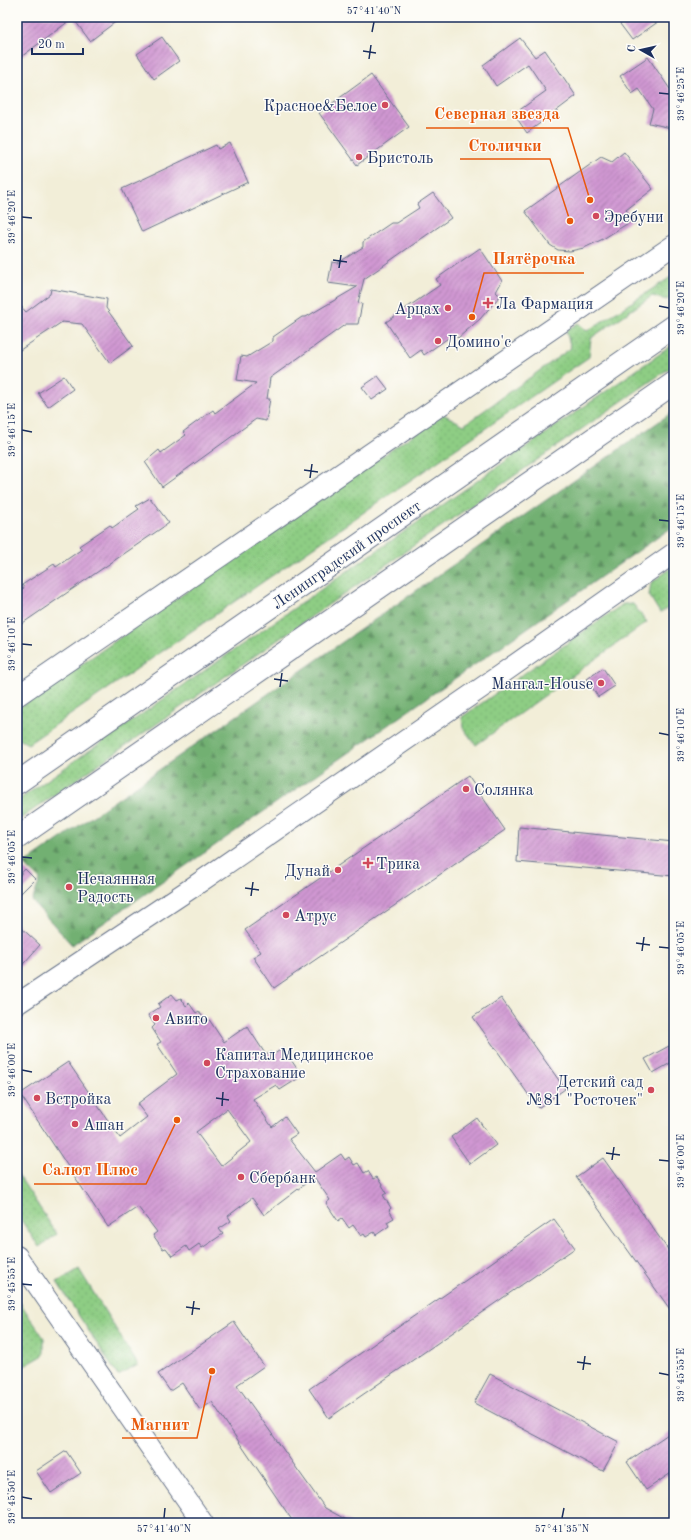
<svg xmlns="http://www.w3.org/2000/svg" width="691" height="1540" font-family="'Old Standard TT',serif">
	<style>
		.grass { fill: url(#grass-dots); stroke: #547e71 }
		.forest { fill: url(#forest-firs); stroke: #467068 }
		.building { fill: url(#building-hatch); fill-rule: evenodd }
		.lines { fill: none; stroke-linecap: round; stroke-linejoin: round }
		.minor-casing { stroke: #667289; stroke-width: 22 }
		.major-casing { stroke: #667289; stroke-width: 24 }
		.minor { stroke: #fff; stroke-width: 20 }
		.major { stroke: #fff; stroke-width: 22 }
		.tram { stroke: #1b2f5e; stroke-width: 1 }
		.ticks { fill: none; stroke: #1b2f5e; stroke-width: 1.5 }
		.poi-dot { fill: #d1495b; stroke: #fdfcf7; stroke-width: 1.5 }
		.labels { text-anchor: middle; stroke-width: 3; stroke-linejoin: round; paint-order: stroke }
		.poi-label { font-size: 16px; fill: #1b2f5e; stroke: #fdfcf7; text-anchor: start }
		.street-label { font-size: 16px; fill: #1b2f5e; stroke: #fdfcf7 }
		.leader { fill: none; stroke: #e8590c; stroke-width: 1.5 }
		.callout-dot { fill: #e8590c; stroke: #fdfcf7; stroke-width: 1.5 }
		.callout-label { font-size: 17px; text-anchor: middle; font-weight: bold; fill: #e8590c; stroke: #fdfcf7; stroke-width: 3; stroke-linejoin: round; paint-order: stroke }
		.neatline { fill: none; stroke: #1b2f5e; stroke-width: 1.5 }
		.ticks-label { font-size: 10px; text-anchor: middle; fill: #1b2f5e }
	</style>
	<defs>
		<pattern id="grass-dots" width="8" height="8" patternUnits="userSpaceOnUse"><rect width="8" height="8" fill="#8ecd84"/><path d="M2 2h.1M6 6h.1" fill="none" stroke="#7ab074" stroke-width="1.8" stroke-linecap="round"/></pattern>
		<pattern id="forest-firs" width="22" height="20" patternUnits="userSpaceOnUse"><rect width="22" height="20" fill="#72b072"/><path d="M5 1l3.5 6h-7zM16 11l3.5 6h-7z" fill="#5d9061"/></pattern>
		<pattern id="building-hatch" width="6" height="6" patternUnits="userSpaceOnUse"><rect width="6" height="6" fill="#d097d2"/><path d="M-1 1l2-2M0 6l6-6M5 7l2-2" fill="none" stroke="#a87cae"/></pattern>
	</defs>
	<rect width="100%" height="100%" fill="#fdfcf7"/>
	<filter id="ink" filterUnits="userSpaceOnUse"><feTurbulence type="fractalNoise" baseFrequency=".025" numOctaves="2"/><feDisplacementMap in="SourceGraphic" scale="8" xChannelSelector="R" yChannelSelector="G"/><feConvolveMatrix kernelMatrix="1 2 1 2 8 2 1 2 1" color-interpolation-filters="sRGB"/></filter>
	<filter id="wash" filterUnits="userSpaceOnUse"><feTurbulence type="fractalNoise" baseFrequency=".012" numOctaves="4" result="noise"/><feDisplacementMap in="SourceGraphic" scale="16" xChannelSelector="R" yChannelSelector="G"/><feGaussianBlur stdDeviation="0.9" result="paint"/><feColorMatrix in="noise" values="0 0 0 0 0 0 0 0 0 0 0 0 0 0 0 0 0 1.4 0 .05"/><feComposite in="paint" operator="in"/></filter>
	<g filter="url(#wash)">
		<rect width="100%" height="100%" fill="#f2eed8"/>
		<g class="grass">
			<polygon points="674,275 674,295 667,300 652,296 591,338 589,357 28,744 17,738 17,709 443,414 464,425 571,348 566,331 578,323 587,331"/>
			<polygon points="674,344 674,365 17,821 17,801"/>
			<polygon points="674,566 674,604 660,613 649,595 651,583"/>
			<polygon points="623,604 633,604 647,622 476,745 463,728 462,717"/>
			<polygon points="17,1173 57,1234 39,1247 17,1214"/>
			<polygon points="79,1269 138,1365 118,1376 57,1282"/>
			<polygon points="17,1298 44,1338 44,1355 21,1368 17,1366"/>
		</g>
		<polygon class="forest" points="674,411 674,526 72,945 32,901 40,880 24,864"/>
		<g id="blocks">
			<g class="building">
				<polygon points="24,17 122,17 90,41 73,18 17,60 17,22"/>
				<polygon points="620,17 665,17 632,40 620,24 623,22"/>
				<polygon points="162,37 179,61 154,79 137,54"/>
				<polygon points="520,38 535,57 545,50 576,96 527,133 514,114 546,91 528,64 496,86 483,65"/>
				<polygon points="648,57 674,95 674,114 671,128 649,123 653,109 639,89 632,94 620,76"/>
				<polygon points="371,75 409,127 357,165 319,113"/>
				<polygon points="230,143 248,182 142,232 122,189 216,145 218,149"/>
				<polygon points="624,152 653,189 626,210 633,220 603,239 584,248 570,251 558,250 550,245 525,211 601,157 612,162"/>
				<polygon points="433,193 451,218 364,279 358,303 362,304 358,324 346,324 270,378 267,399 270,399 266,421 256,419 162,487 145,462 159,450 161,453 186,435 183,432 213,410 215,413 256,383 237,380 241,356 247,357 273,341 273,337 302,317 306,317 357,287 328,283 332,262 338,263 363,247 363,242 391,223 396,223 419,208 417,204"/>
				<polygon points="480,248 502,281 496,292 500,296 480,319 458,338 454,334 424,355 421,350 410,358 386,322 440,285 436,279"/>
				<polygon points="51,289 107,299 106,308 133,346 110,363 82,324 62,322 17,352 17,302 26,312 50,294"/>
				<polygon points="64,376 73,389 48,407 38,393"/>
				<polygon points="378,376 388,389 372,400 362,387"/>
				<polygon points="150,498 169,523 17,627 17,592 24,588 22,585 54,564 56,567 82,549 79,546 110,525 112,528 139,509 136,506"/>
				<polygon points="603,668 615,686 598,697 587,679"/>
				<polygon points="468,776 505,830 274,988 253,957 261,952 245,930"/>
				<polygon points="519,827 674,842 674,876 517,862"/>
				<polygon points="25,869 35,879 17,897 17,878"/>
				<polygon points="17,924 40,945 17,971"/>
				<path d="M172,994L177,1000L181,998L186,1006L189,1003L196,1013L199,1011L204,1020L208,1018L224,1042L247,1026L266,1055L271,1052L273,1055L283,1048L302,1076L280,1090L276,1085L253,1099L272,1127L285,1117L297,1134L289,1139L315,1172L341,1154L345,1160L349,1157L354,1165L358,1163L364,1173L368,1171L373,1179L377,1177L387,1193L383,1195L391,1208L389,1210L394,1218L387,1222L389,1226L376,1235L374,1232L366,1237L364,1234L361,1236L353,1225L349,1228L342,1218L338,1221L326,1203L330,1200L314,1177L264,1215L252,1198L228,1216L231,1221L219,1229L223,1234L202,1248L199,1244L189,1251L186,1246L172,1256L166,1248L163,1249L153,1235L157,1232L138,1207L108,1227L20,1094L68,1062L120,1138L147,1117L137,1104L177,1074L157,1044L161,1042L152,1028L155,1025L148,1015L160,1007L158,1004ZM227,1109L251,1142L221,1166L196,1132Z"/>
				<polygon points="501,998 565,1089 538,1108 473,1017"/>
				<polygon points="669,1046 674,1055 674,1061 653,1073 645,1059"/>
				<polygon points="477,1118 496,1145 470,1164 451,1137"/>
				<polygon points="603,1158 674,1258 674,1315 576,1177"/>
				<polygon points="554,1219 575,1248 329,1418 309,1389"/>
				<polygon points="234,1322 264,1366 237,1385 325,1508 352,1523 294,1523 212,1402 200,1410 182,1383 170,1391 158,1374"/>
				<polygon points="490,1374 619,1442 603,1471 474,1403"/>
				<polygon points="674,1430 674,1471 646,1490 627,1462"/>
				<polygon points="66,1451 81,1473 51,1493 36,1471"/>
			</g>
		</g>
	</g>
	<g filter="url(#ink)">
		<use href="#blocks" fill-opacity="0" stroke="#667289" stroke-width="1"/>
		<g class="lines">
			<g class="minor-casing">
				<g id="minor">
					<polyline points="17,696 674,245"/>
					<polyline points="17,1004 190,889 500,675 674,553"/>
					<polyline points="17,1256 203,1523"/>
				</g>
			</g>
			<g class="major-casing">
				<g id="major">
					<polyline points="17,783 674,326"/>
					<polyline points="17,838 674,383"/>
				</g>
			</g>
			<use href="#minor" class="minor"/>
			<use href="#major" class="major"/>
			<polyline class="tram" points="17,1522 48,1521 62,1523"/>
		</g>
	</g>
	<path class="ticks" d="M372,32L374,22M363,51L376,53M369,59L371,45M659,93L669,94M22,217L32,218M333,260L347,262M339,268L341,255M659,306L669,308M22,430L32,432M304,470L318,472M310,478L312,464M659,520L669,521M22,644L32,645M274,679L288,681M280,687L282,673M659,733L669,735M22,857L32,858M245,888L259,890M251,896L253,882M636,943L650,945M659,947L669,948M642,951L644,937M22,1070L32,1072M216,1098L229,1100M222,1106L223,1092M606,1153L620,1155M612,1160L614,1147M659,1160L669,1161M22,1284L32,1285M186,1307L200,1309M192,1315L194,1301M577,1362L591,1364M583,1370L585,1356M659,1373L669,1375M22,1497L32,1499M164,1518L165,1508M562,1518L564,1508"/>
	<g class="poi-dot">
		<circle cx="385" cy="105" r="4"/>
		<circle cx="359" cy="157" r="4"/>
		<circle cx="596" cy="216" r="4"/>
		<path d="M486 297h4v4h4v4h-4v4h-4v-4h-4v-4h4z"/>
		<circle cx="448" cy="308" r="4"/>
		<circle cx="438" cy="341" r="4"/>
		<circle cx="601" cy="683" r="4"/>
		<circle cx="466" cy="789" r="4"/>
		<path d="M366 857h4v4h4v4h-4v4h-4v-4h-4v-4h4z"/>
		<circle cx="338" cy="870" r="4"/>
		<circle cx="69" cy="887" r="4"/>
		<circle cx="286" cy="915" r="4"/>
		<circle cx="156" cy="1018" r="4"/>
		<circle cx="207" cy="1063" r="4"/>
		<circle cx="651" cy="1090" r="4"/>
		<circle cx="37" cy="1098" r="4"/>
		<circle cx="75" cy="1124" r="4"/>
		<circle cx="241" cy="1177" r="4"/>
	</g>
	<g class="labels">
		<g class="poi-label">
			<text x="377" y="111" text-anchor="end">Красное&amp;Белое</text>
			<text x="367" y="163">Бристоль</text>
			<text x="604" y="222">Эребуни</text>
			<text x="496" y="309">Ла Фармация</text>
			<text x="440" y="314" text-anchor="end">Арцах</text>
			<text x="446" y="347">Домино'c</text>
			<text x="593" y="689" text-anchor="end">Мангал-House</text>
			<text x="474" y="795">Солянка</text>
			<text x="376" y="869">Трика</text>
			<text x="330" y="876" text-anchor="end">Дунай</text>
			<text x="77" y="884">Нечаянная<tspan x="77" dy="18">Радость</tspan></text>
			<text x="294" y="921">Атрус</text>
			<text x="164" y="1024">Авито</text>
			<text x="215" y="1060">Капитал Медицинское<tspan x="215" dy="18">Страхование</tspan></text>
			<text x="643" y="1087" text-anchor="end">Детский сад<tspan x="643" dy="18">№81 "Росточек"</tspan></text>
			<text x="45" y="1104">Встройка</text>
			<text x="83" y="1130">Ашан</text>
			<text x="249" y="1183">Сбербанк</text>
		</g>
		<g class="street-label">
			<text transform="translate(346 554) rotate(-35)" y="6">Ленинградский проспект</text>
		</g>
	</g>
	<path class="leader" d="M590 200L568 128H426M570 221L550 159H460M472 317L484 273H584M177 1120L146 1184H34M212 1371L197 1438H122"/>
	<g class="callout-dot">
		<circle cx="590" cy="200" r="4"/>
		<circle cx="570" cy="221" r="4"/>
		<circle cx="472" cy="317" r="4"/>
		<circle cx="177" cy="1120" r="4"/>
		<circle cx="212" cy="1371" r="4"/>
	</g>
	<g class="callout-label">
		<text x="497" y="119">Северная звезда</text>
		<text x="505" y="151">Столички</text>
		<text x="534" y="264">Пятёрочка</text>
		<text x="90" y="1175">Салют Плюс</text>
		<text x="160" y="1430">Магнит</text>
	</g>
	<rect width="691" height="1540" fill="none" stroke="#fdfcf7" stroke-width="44"/>
	<g transform="translate(641 50) rotate(278)" stroke="#fdfcf7" stroke-width="3" paint-order="stroke">
	<path d="M0-3L7 15L0 10L-7 15Z" fill="#1b2f5e"/>
	<text y="-6" font-size="11" font-weight="bold" text-anchor="middle" fill="#1b2f5e">С</text>
	</g>
	<path d="M32 48v6h51v-6" fill="none" stroke="#1b2f5e" stroke-width="2"/>
	<text x="38" y="48" font-size="12" fill="#1b2f5e" stroke="#fdfcf7" stroke-width="3" paint-order="stroke">20 m</text>
	<rect x="22" y="22" width="647" height="1496" class="neatline"/>
	<g class="ticks-label">
		<text x="374" y="14">57°41'40"N</text>
		<text transform="translate(680 94) rotate(-90)" y="4">39°46'25"E</text>
		<text transform="translate(11 217) rotate(-90)" y="4">39°46'20"E</text>
		<text transform="translate(680 308) rotate(-90)" y="4">39°46'20"E</text>
		<text transform="translate(11 430) rotate(-90)" y="4">39°46'15"E</text>
		<text transform="translate(680 521) rotate(-90)" y="4">39°46'15"E</text>
		<text transform="translate(11 644) rotate(-90)" y="4">39°46'10"E</text>
		<text transform="translate(680 735) rotate(-90)" y="4">39°46'10"E</text>
		<text transform="translate(11 857) rotate(-90)" y="4">39°46'05"E</text>
		<text transform="translate(680 948) rotate(-90)" y="4">39°46'05"E</text>
		<text transform="translate(11 1070) rotate(-90)" y="4">39°46'00"E</text>
		<text transform="translate(680 1161) rotate(-90)" y="4">39°46'00"E</text>
		<text transform="translate(11 1284) rotate(-90)" y="4">39°45'55"E</text>
		<text transform="translate(680 1375) rotate(-90)" y="4">39°45'55"E</text>
		<text transform="translate(11 1497) rotate(-90)" y="4">39°45'50"E</text>
		<text x="164" y="1532">57°41'40"N</text>
		<text x="562" y="1532">57°41'35"N</text>
	</g>
</svg>
